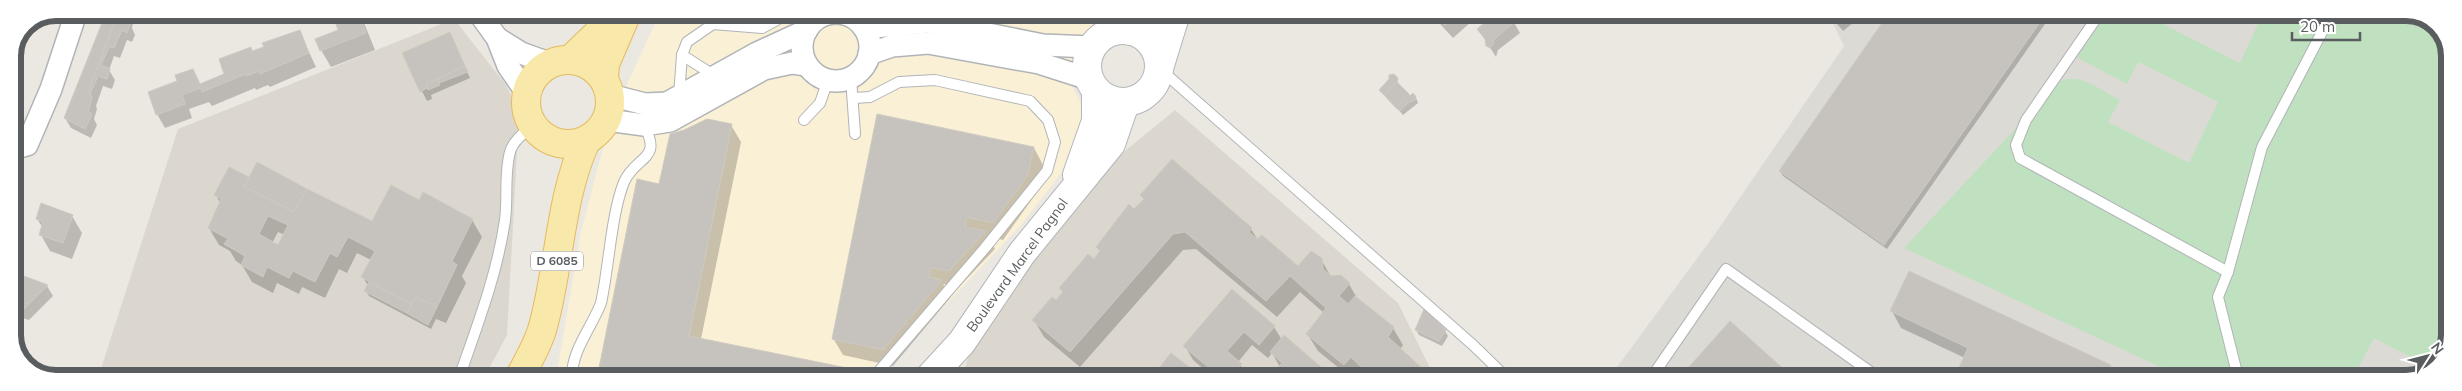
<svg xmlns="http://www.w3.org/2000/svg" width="2462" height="391" font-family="Mulish,sans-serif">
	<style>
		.commercial { fill: #faf0d6 }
		.industrial { fill: #dcdad5 }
		.education { fill: #dbd7cf }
		.green { fill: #c0e1bf }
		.shadow { fill: #0003; fill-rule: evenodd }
		.building { fill: #c6c3be; stroke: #cfcac0; fill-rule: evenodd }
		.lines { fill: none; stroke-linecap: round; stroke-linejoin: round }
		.lane-casing { stroke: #b1b4b7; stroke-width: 12 }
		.street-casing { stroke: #b1b4b7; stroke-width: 24 }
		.secondary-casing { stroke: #b2b6ba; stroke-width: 30 }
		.primary-casing { stroke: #e4ba60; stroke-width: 30 }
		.path { stroke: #99c2a2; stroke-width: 3; stroke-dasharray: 5 2.5; stroke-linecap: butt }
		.lane { stroke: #fff; stroke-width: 10 }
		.street { stroke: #fff; stroke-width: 21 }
		.secondary { stroke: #fff; stroke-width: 28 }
		.primary { stroke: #f8e8a9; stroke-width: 28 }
		.labels { text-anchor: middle; stroke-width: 4.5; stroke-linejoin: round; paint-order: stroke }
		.shield { fill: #fff; stroke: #8b8e90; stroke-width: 1 }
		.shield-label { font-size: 12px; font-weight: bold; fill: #595d60 }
		.street-label { font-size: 14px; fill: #595d60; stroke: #fff }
		.rim { fill: none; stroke: #595d60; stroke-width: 6 }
	</style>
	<rect width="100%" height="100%" fill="#ebe8e1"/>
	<polygon class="commercial" points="660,13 1113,13 1071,84 1088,117 1075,155 1020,226 934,317 880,378 556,378 581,232 607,133 628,82"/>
	<polygon class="industrial" points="1828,13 2412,13 2437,25 2449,51 2449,341 2434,368 2406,378 1609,378 1715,234 1844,46"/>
	<g class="education">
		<polygon points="454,19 506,85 519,114 507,335 484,378 98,378 178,129"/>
		<polygon points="1175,110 1398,303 1435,378 963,378 974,331 1119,156"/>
	</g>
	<path class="green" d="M2105,13H2164L2159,22L2240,63L2263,13H2412L2437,25L2449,51V326H2445L2426,365L2374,338L2353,378H2184L1904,248L2059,82C2080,71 2100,90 2120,100L2108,122L2189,163L2218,102L2138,62L2127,84L2078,58V52Z"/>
	<g class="shadow">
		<polygon points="108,13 135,13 132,28 135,35 132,42 127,40 120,58 114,56 109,70 115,80 112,89 103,86 96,106 97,109 94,119 97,125 91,138 71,128 65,118"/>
		<polygon points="333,13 360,13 375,50 331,67 321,50 340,30"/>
		<polygon points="710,13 766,13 761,27 715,17"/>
		<polygon points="1430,13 1481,13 1453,38"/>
		<polygon points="1498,13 1512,19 1520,33 1498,50 1496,57 1479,30"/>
		<polygon points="1828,13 1865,13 1843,31"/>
		<polygon points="1891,13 2034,13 2045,24 1887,249 1783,176 1780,171"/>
		<polygon points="299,31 316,67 270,87 268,85 256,90 255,88 212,106 209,102 189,109 192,118 165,128 157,114 178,82 192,70 200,85 225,75 252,52"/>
		<polygon points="449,33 470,78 431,95 432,99 427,101 403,54"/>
		<polygon points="19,42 18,76 13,76 12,56"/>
		<polygon points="1397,78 1399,86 1408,95 1415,95 1418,103 1403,115 1381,90"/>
		<polygon points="731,125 741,142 701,339 861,373 864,378 598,378 638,180 660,186"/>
		<polygon points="1034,148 1043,165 1037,192 1003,240 988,236 995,249 958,288 943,284 951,297 893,366 843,355 833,338"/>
		<path d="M248,178L373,223L420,201L472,220L482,237L462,276L466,283L446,323L436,319L431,329L369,296L366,291L368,286L363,277L371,260L357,253L347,273L339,269L325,298L302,287L299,294L277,283L273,293L252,282L242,265L236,261L230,251L219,245L209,228L220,203L216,195ZM278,232L285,235L279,246L272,243Z"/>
		<polygon points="1142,195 1251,229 1258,240 1298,267 1321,259 1331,277 1349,284 1358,300 1393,328 1403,345 1400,349 1422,370 1427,378 1359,378 1358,376 1351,378 1318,351 1308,335 1324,313 1300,292 1277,317 1196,249 1183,250 1080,367 1044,337 1034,320 1064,293 1061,288 1094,261 1101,253 1098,247 1144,200"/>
		<polygon points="72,216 82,233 72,259 50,251 41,235 43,228 37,219"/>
		<polygon points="13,274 47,286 53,296 29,320 13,315"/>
		<polygon points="1232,291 1274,327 1282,340 1327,374 1330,378 1270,378 1280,367 1272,353 1268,358 1252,345 1238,362 1249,378 1214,378 1193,360 1185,346"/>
		<polygon points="1892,311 2110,366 2117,378 1960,378 1957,374 1965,358 1901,328"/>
		<polygon points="1730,323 1785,372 1789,378 1681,378"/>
		<polygon points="1416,330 1445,331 1448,336 1442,346 1419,335"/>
		<polygon points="1171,355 1201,378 1152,378"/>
	</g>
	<g class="building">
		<polygon points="106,13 118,13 89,89 92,98 88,111 92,114 85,129 64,118"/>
		<polygon points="118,13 128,13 125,21 130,24 127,33 122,30 114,48 109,47 101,65 110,69 107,79 98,76 90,94 89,89"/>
		<polygon points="332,13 358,13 366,33 320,51 315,39 338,30"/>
		<polygon points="1433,13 1458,13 1445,25"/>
		<polygon points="1496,13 1508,16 1515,22 1493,40 1494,43 1490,48 1486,46 1485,39 1477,29"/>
		<polygon points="1889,13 2036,13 2043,18 1884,245 1779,171"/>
		<polygon points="300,30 309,53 260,74 259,71 247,76 246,74 202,92 201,88 182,95 185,104 156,115 148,92 177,81 175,75 193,69 200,84 224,74 219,59 251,47 252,51 264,47 262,43"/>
		<polygon points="450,32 465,66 426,84 427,88 420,92 402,53"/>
		<polygon points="465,66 468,72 439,83 437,79"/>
		<polygon points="1394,74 1398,78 1397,82 1384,95 1379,90 1389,79 1389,75"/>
		<polygon points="437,79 440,85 428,90 426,84"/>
		<polygon points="1397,82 1409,94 1396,108 1384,95"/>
		<polygon points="1413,93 1416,97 1414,101 1409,102 1400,111 1396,108"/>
		<polygon points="877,114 1034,147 1028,175 993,223 967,217 965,227 986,231 949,271 931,268 929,277 942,280 883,350 832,339"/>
		<polygon points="707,119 732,124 689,336 862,371 856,378 597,378 637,179 659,184 670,134 684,130"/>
		<polygon points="1172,159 1252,228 1249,232 1257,239 1262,235 1298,266 1311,251 1322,258 1323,269 1331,276 1341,275 1350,283 1339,296 1348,304 1355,296 1394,327 1388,337 1423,369 1416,378 1359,378 1356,376 1362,368 1351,357 1344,365 1306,334 1326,308 1290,276 1266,301 1185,232 1173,234 1070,352 1032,320 1052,297 1056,300 1063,292 1059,288 1088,254 1094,259 1100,251 1096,247 1129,204 1134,209 1144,199 1140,195"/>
		<polygon points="257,162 307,189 294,212 244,187"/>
		<path d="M229,167L249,177L244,187L294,212L307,189L372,221L391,185L419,200L423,192L473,219L452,261L457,265L437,307L415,297L411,304L361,277L375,251L348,237L337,257L330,253L315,282L293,271L289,278L267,267L263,277L241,265L245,256L224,244L228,239L208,228L221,199L214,195ZM268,216L288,225L278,245L259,234Z"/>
		<polygon points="41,203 73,215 63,243 39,235 43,222 36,219"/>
		<polygon points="1909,271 2111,365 2105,378 1965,378 1956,374 1968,348 1890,311"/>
		<polygon points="13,272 48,285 23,310 13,307"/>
		<polygon points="369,282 411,304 407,313 364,291"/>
		<polygon points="1232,289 1275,326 1259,345 1244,332 1227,351 1242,364 1229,378 1221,378 1183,346"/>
		<polygon points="415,297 437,307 428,325 407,313"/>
		<polygon points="1424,309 1446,330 1439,341 1415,330"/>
		<polygon points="1730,321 1786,371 1781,377 1782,378 1679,378"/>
		<polygon points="1284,335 1328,373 1323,378 1268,378 1282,363 1270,352"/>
		<polygon points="1171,353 1203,378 1151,378"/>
	</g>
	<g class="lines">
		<g class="lane-casing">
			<g id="lane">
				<polyline points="2100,13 2026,120 2016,145 2020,158 2228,272"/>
				<polyline points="857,21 860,13"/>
				<polyline points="682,55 715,76"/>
				<polyline points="1160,69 1473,345 1507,378"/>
				<polyline points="851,78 855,134"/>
				<polyline points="679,96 682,55 687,42 713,24 762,28 782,17 785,13"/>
				<polyline points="854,98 870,97 899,82 935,80 1030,101 1048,120 1055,142 1047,171 985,248 873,378"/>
				<polyline points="804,120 820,103 828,80"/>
				<path d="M459,378C477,326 497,275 505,220C508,198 504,174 510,152C513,141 524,133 532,126"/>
				<path d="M572,378C571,351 592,327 601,303C609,267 611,215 624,182C636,155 663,161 644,125"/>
				<polyline points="1651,378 1726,269 1879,378"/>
				<polyline points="2231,378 2236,369 2218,297 2228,272 2262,147 2332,13"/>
			</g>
		</g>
		<g class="street-casing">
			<g id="street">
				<polyline points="479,13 497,38 508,66 526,92"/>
				<circle cx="836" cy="47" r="34"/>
				<polyline points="864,28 928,22 1043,45 1091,47"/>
				<polyline points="497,38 521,53 549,63"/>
				<polyline points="869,54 892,46 928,43 1039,63 1089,79"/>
				<polyline points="610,95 645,104 667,103 757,53 807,30"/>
				<polyline points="607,120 644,125 670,121 764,69 792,63 807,65"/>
				<polyline points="13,149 27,145 51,89 76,13"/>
			</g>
		</g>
		<g class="secondary-casing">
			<g id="secondary">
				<circle cx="1123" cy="66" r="36"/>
				<polyline points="1131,31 1156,13"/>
				<polyline points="1159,68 1176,13"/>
				<polyline points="1077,175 1096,121 1096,92"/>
				<polyline points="929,378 962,342 1022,253 1111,144 1125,103"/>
			</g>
		</g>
		<g class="primary-casing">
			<g id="primary">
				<polyline points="571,59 597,34 611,13"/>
				<circle cx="568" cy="102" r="42"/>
				<polyline points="604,78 605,64 627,13"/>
				<path d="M519,378C527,363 537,346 542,330C560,268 559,199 586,141"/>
			</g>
		</g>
		<polyline class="path" points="174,13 178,21"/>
		<use href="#lane" class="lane"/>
		<use href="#street" class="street"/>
		<use href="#secondary" class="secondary"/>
		<use href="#primary" class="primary"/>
	</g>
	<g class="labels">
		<rect class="shield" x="531" y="251.5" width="52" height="19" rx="4"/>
		<g class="shield-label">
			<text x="557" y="265">D 6085</text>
		</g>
		<g class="street-label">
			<text transform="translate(1017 265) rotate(-54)" y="5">Boulevard Marcel Pagnol</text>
		</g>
	</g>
	<path d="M0 0H2462V391H0ZM56 21H2406A35 35 0 0 1 2441 56V335A35 35 0 0 1 2406 370H56A35 35 0 0 1 21 335V56A35 35 0 0 1 56 21Z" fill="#fff" fill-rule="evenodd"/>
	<path class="rim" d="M56 21H2406A35 35 0 0 1 2441 56V335A35 35 0 0 1 2406 370H56A35 35 0 0 1 21 335V56A35 35 0 0 1 56 21Z"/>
	<g transform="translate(2427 356) rotate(54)" stroke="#ffffff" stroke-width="4" paint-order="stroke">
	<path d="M0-4L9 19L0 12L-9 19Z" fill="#595d60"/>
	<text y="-8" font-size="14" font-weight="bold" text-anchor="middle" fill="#595d60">N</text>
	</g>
	<path d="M2292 32v8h68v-8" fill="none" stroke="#595d60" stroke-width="2.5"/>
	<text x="2300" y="32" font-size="15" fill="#595d60" stroke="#ffffff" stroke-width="4" paint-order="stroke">20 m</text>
</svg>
